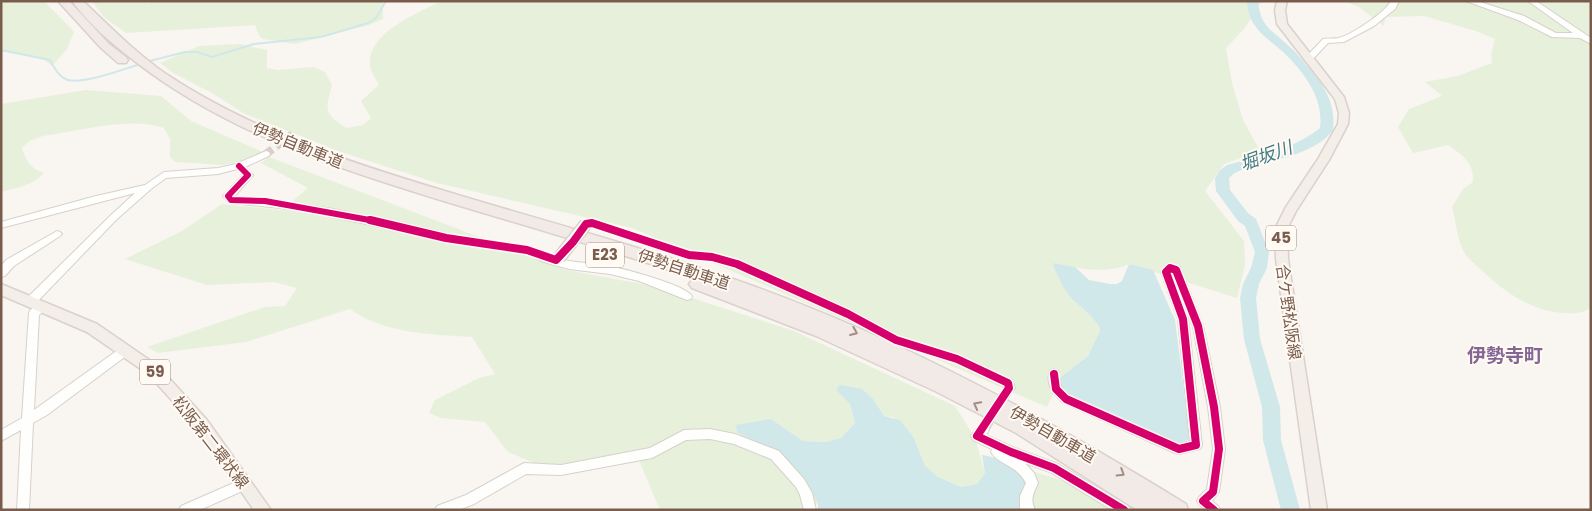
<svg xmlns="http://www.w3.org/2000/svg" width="1592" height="511" font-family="Poppins,'Noto Sans JP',sans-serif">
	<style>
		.green { fill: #e7f0db }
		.water { fill: #d0e8ea }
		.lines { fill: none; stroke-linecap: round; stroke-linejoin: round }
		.stream { stroke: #d0e8ea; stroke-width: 2 }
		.river { fill: #d0e8ea; fill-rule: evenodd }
		.minor-tunnel-far1 { stroke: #d9cfc7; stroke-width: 8; stroke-dasharray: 8 4.5; stroke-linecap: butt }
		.minor-tunnel { stroke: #d9cfc7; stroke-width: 11; stroke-dasharray: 11 5.5; stroke-linecap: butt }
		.minor-casing { stroke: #d7d1cb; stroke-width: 2 }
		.major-casing { stroke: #dad1cc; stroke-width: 3 }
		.highway-casing { stroke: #dad1cc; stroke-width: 3 }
		.minor { fill: #fefefd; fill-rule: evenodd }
		.major { fill: #f3eee8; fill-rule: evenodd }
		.highway { fill: #f2eae7; fill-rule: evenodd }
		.minor-bridge-casing { stroke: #d7d1cb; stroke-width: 14; stroke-linecap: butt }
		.minor-bridge { stroke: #fefefd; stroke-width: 11 }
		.cycleway-far1-casing { stroke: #fffaf3; stroke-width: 9 }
		.cycleway-casing { stroke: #fffaf3; stroke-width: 11 }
		.cycleway-far1 { stroke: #d6006c; stroke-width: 6 }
		.cycleway { stroke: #d6006c; stroke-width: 8 }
		.oneway { stroke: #a48e83 }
		.labels { text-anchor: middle; stroke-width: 4; stroke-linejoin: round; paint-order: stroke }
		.shield { fill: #fffaf3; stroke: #a28b7f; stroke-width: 1 }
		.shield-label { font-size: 15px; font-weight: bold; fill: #7a5c4d }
		.street-label { font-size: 16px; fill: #7a5c4d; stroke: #fffaf3 }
		.water-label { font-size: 18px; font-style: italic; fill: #437c86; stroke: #fffaf3 }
		.quarter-label { font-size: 19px; font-weight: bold; fill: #846695; stroke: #fffaf3 }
	</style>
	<rect width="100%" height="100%" fill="#f9f5f0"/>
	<g class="green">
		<polygon points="1,1 44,1 74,32 67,49 52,66 43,59 1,51"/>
		<polygon points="92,1 147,1 146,4 153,1 383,1 383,19 369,25 295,44 263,39 259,36 255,25 126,33 104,17"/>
		<path d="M442,1H1262L1244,29L1226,48L1232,83L1243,120L1260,151L1224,164L1205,191L1244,241L1245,265L1237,298L1129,264C1107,275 1077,268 1053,263L1071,298L1090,315L1099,326L1100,331L1088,356L1062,376L1047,407L632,228L437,183L341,152L245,114L212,93L173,73L160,63L199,46L239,44L267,50V68L278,70L313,67L325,72L332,85C325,111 324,113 346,128L363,125L371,118L361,101L379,85C376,79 370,71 370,64C367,33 419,12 442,1Z"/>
		<path d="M1344,1H1591V307C1585,313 1575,314 1566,313C1530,312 1502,290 1477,266C1473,262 1466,257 1464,252C1457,239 1456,221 1452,207L1463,189L1473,182C1474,162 1463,156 1448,145L1413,153L1398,127L1409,109L1442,96L1425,82L1458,76L1492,63L1491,54L1495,39L1476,31L1424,16L1385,17L1384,26L1359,7Z"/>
		<path d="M86,90L161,96L191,121L263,152L243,161L223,165L175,162L170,157V139L164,128C129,116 79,131 43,136L29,141L22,148C26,161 31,169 44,173C34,185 16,188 1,192V104Z"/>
		<path d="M269,157L566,270L658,287L794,331L955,406L975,438L985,473L977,484L961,487L938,477L925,466L914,438L893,417L884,416L873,399L836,390L850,404L855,423L841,438L826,442L803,441L771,419L767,448C777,458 786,470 797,479C806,487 813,492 818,503L810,510H660L638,458L579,462L562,467L546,468L508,452L485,422L441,418L429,413L435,400L479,378L495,374L472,337C430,334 385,334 350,309L246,342L158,353L147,347L265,307L285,306L297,288L274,282L207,285L125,259L182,231L222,204L282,210L308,188L261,163Z"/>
		<polygon points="1026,469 1066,482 1110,510 1029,510"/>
	</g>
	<g class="water">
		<polygon points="1053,263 1075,267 1089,280 1110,284 1117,284 1122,281 1129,264 1153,270 1175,320 1190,439 1179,443 1056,388 1062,376 1088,356 1100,331 1099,326 1090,315 1071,298 1064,288 1054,268"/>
		<path d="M840,385L862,389L873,399L884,416L900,420L914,438L925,466L938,477L961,487L977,484L985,473L982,455C996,457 1016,464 1024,478C1026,483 1026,489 1026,494L1019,498L1024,510H818V503L809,488L797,479L767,448L737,432L736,425L771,419L803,441L826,442L841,438L855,423L850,404L836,390Z"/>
	</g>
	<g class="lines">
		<g class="stream">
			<path d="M1,50L50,60C54,67 59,78 68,80C86,84 123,69 141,64"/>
			<polyline points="146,62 185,52 197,52 212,57 254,44 321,37 368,23 376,18 386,1"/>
		</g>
		<path class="river" d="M1247,1H1258C1260,27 1273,31 1290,47C1297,53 1302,60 1308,67C1325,87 1336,103 1333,130C1318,151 1283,158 1260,165C1249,168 1237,169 1229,178L1230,190L1248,213L1256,219L1269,252L1267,268L1259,284L1256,298L1260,339L1280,407L1281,440L1300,510H1281L1263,440L1262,407L1244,339L1240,298L1243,284L1251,268L1255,252L1245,226L1238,221L1216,191L1215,178L1220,170L1227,165C1259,156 1294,149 1320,128C1324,98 1304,72 1283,52C1265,36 1248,27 1247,1Z"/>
		<polyline class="minor-tunnel-far1" points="266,154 294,133"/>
		<polyline class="minor-tunnel" points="983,430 1009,388"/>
		<g class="minor-casing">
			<g id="minor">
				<path d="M1391,1H1399L1395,9L1374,26L1344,42L1328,43L1311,61H1308L1304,59L1323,39C1328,38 1334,39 1339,38C1352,34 1385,13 1391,1Z"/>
				<polygon points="1466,1 1477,1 1524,16 1556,33 1573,33 1528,1 1536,1 1591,38 1591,44 1580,38 1552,37 1518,20"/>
				<path d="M266,151L269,152L270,154L269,156L245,167L253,175L234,197L265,199L333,209L467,238L528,246L549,255H563V259L569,261C581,263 593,263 604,265C621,268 684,284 692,296L691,299L687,300L639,281L610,274L569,269L544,262L526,253L467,245L299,210L231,203L228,202L223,196L243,175L237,169L218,174L166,178L151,189L116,220L35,304H27L26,301L27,298L110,216L135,193L1,228V222L96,196L145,185L164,172L218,168L236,164Z"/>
				<polygon points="592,220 689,251 712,253 741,261 852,311 899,337 961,356 1012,380 1015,388 1013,391 1009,393 1005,391 1003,386 954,362 892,343 844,317 734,267 712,261 689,259 592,226 583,226 581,224 583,222"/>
				<polygon points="57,231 60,232 62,234 60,236 14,266 5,276 1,277 1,266 6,260"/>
				<path d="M1170,264L1180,267L1181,270L1203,326L1220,407L1225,449L1219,492L1212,501L1218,506L1220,510C1210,510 1202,511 1197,501L1199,497L1207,489L1213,449L1208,407L1193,326L1172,272L1188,319L1202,445L1200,449L1179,454L1175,453L1062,402C1053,393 1045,384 1050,371L1054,369L1058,371L1061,387L1070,396L1179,444L1190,441L1178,319L1161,272L1166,265Z"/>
				<polygon points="43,302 47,303 48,306 39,315 34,410 122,347 126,346 130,347 131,350 130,353 47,415 33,423 29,510 17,510 21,430 1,441 1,430 22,418 29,313 30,310"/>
				<path d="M983,425L987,426L989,430L986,435L1015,448L1058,464L1128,506L1130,510H1112L1050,472L1025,463L1034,473L1038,483C1033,495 1030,498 1035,510H1020V496L1026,483C1017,465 997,464 991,452L992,449L973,440L971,436C974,431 977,427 983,425Z"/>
				<polygon points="710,429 735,434 779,451 804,479 812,493 816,510 804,510 800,495 796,487 771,459 734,444 710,439 686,440 652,458 561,475 526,474 474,504 459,510 435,510 437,506 466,495 524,463 561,465 650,448 684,430"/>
				<polygon points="245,478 249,480 251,484 249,488 200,510 179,510 181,506"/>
			</g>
		</g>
		<g class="major-casing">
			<g id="major">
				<polygon points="1277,1 1287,1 1285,10 1287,24 1344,97 1349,113 1348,124 1329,160 1296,211 1287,229 1288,259 1327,510 1311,510 1276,259 1275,229 1286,207 1318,159 1338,124 1339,113 1335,99 1277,24 1275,10"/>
				<polygon points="1,284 97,324 158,366 207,420 271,510 254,510 197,428 148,374 87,332 1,295"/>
			</g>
		</g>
		<g class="highway-casing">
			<g id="highway">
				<polygon points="58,1 69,1 109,44 126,57 128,60 126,63 118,63 101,48"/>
				<path d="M72,1H83C110,27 136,53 166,74C252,131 351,163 448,192C550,223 653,250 753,286C906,341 1048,419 1186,504L1188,510H1137L1016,433L937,392L816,336L692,288L689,284L692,280L696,279C617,252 537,229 457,205C343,170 227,134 132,59C110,42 88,23 72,1Z"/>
			</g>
		</g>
		<use href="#minor" class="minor"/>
		<use href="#major" class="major"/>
		<use href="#highway" class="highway"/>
		<g class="minor-bridge-casing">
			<polyline id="minor-bridge" points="559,258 586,224"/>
		</g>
		<use href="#minor-bridge" class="minor-bridge"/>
		<g class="cycleway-far1-casing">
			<polyline id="cycleway-far1" points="239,166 248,175 228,196 231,200 265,201 375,221"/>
		</g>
		<g class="cycleway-casing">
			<g id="cycleway">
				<polyline points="370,220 446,238 527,250 556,260 573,242 586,224 592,223 689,255 712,257 737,264 848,314 896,340 957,359 1008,383 1009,388 977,436 1011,452 1054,468 1124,510"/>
				<polyline points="1054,374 1056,389 1066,399 1179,449 1196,445 1183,319 1166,272 1170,268 1176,270 1198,326 1214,407 1219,449 1213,492 1203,501 1214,510"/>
			</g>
		</g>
		<use href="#cycleway-far1" class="cycleway-far1"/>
		<use href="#cycleway" class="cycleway"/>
	</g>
	<defs><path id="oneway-chevron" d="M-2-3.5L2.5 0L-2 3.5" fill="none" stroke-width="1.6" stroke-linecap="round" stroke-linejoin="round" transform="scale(1.25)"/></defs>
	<g class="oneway">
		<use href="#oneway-chevron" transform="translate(854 332) rotate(23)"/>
		<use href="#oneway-chevron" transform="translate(977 405) rotate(-152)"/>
		<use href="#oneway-chevron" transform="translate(1121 473) rotate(32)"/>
	</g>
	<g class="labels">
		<g class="shield">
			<rect x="1266" y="225.5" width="30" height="25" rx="4"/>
			<rect x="586" y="242.5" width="38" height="25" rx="4"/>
			<rect x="140" y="359.5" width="30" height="25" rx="4"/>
		</g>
		<g class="shield-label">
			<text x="1281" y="243">45</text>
			<text x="605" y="260">E23</text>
			<text x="155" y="377">59</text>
		</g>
		<g class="street-label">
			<text transform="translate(298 145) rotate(22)" y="6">伊勢自動車道</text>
			<text transform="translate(684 269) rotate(18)" y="6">伊勢自動車道</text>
			<text transform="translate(1289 312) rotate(82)" y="6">合ケ野松阪線</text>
			<text transform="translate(1053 434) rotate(30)" y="6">伊勢自動車道</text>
			<text transform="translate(211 442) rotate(52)" y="6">松阪第二環状線</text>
		</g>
		<g class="water-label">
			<text transform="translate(1266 156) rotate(-20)" y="6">堀坂川</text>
		</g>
		<g class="quarter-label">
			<text x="1505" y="362">伊勢寺町</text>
		</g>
	</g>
	<rect width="1592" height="511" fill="none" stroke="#7a5c4d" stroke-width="5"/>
</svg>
